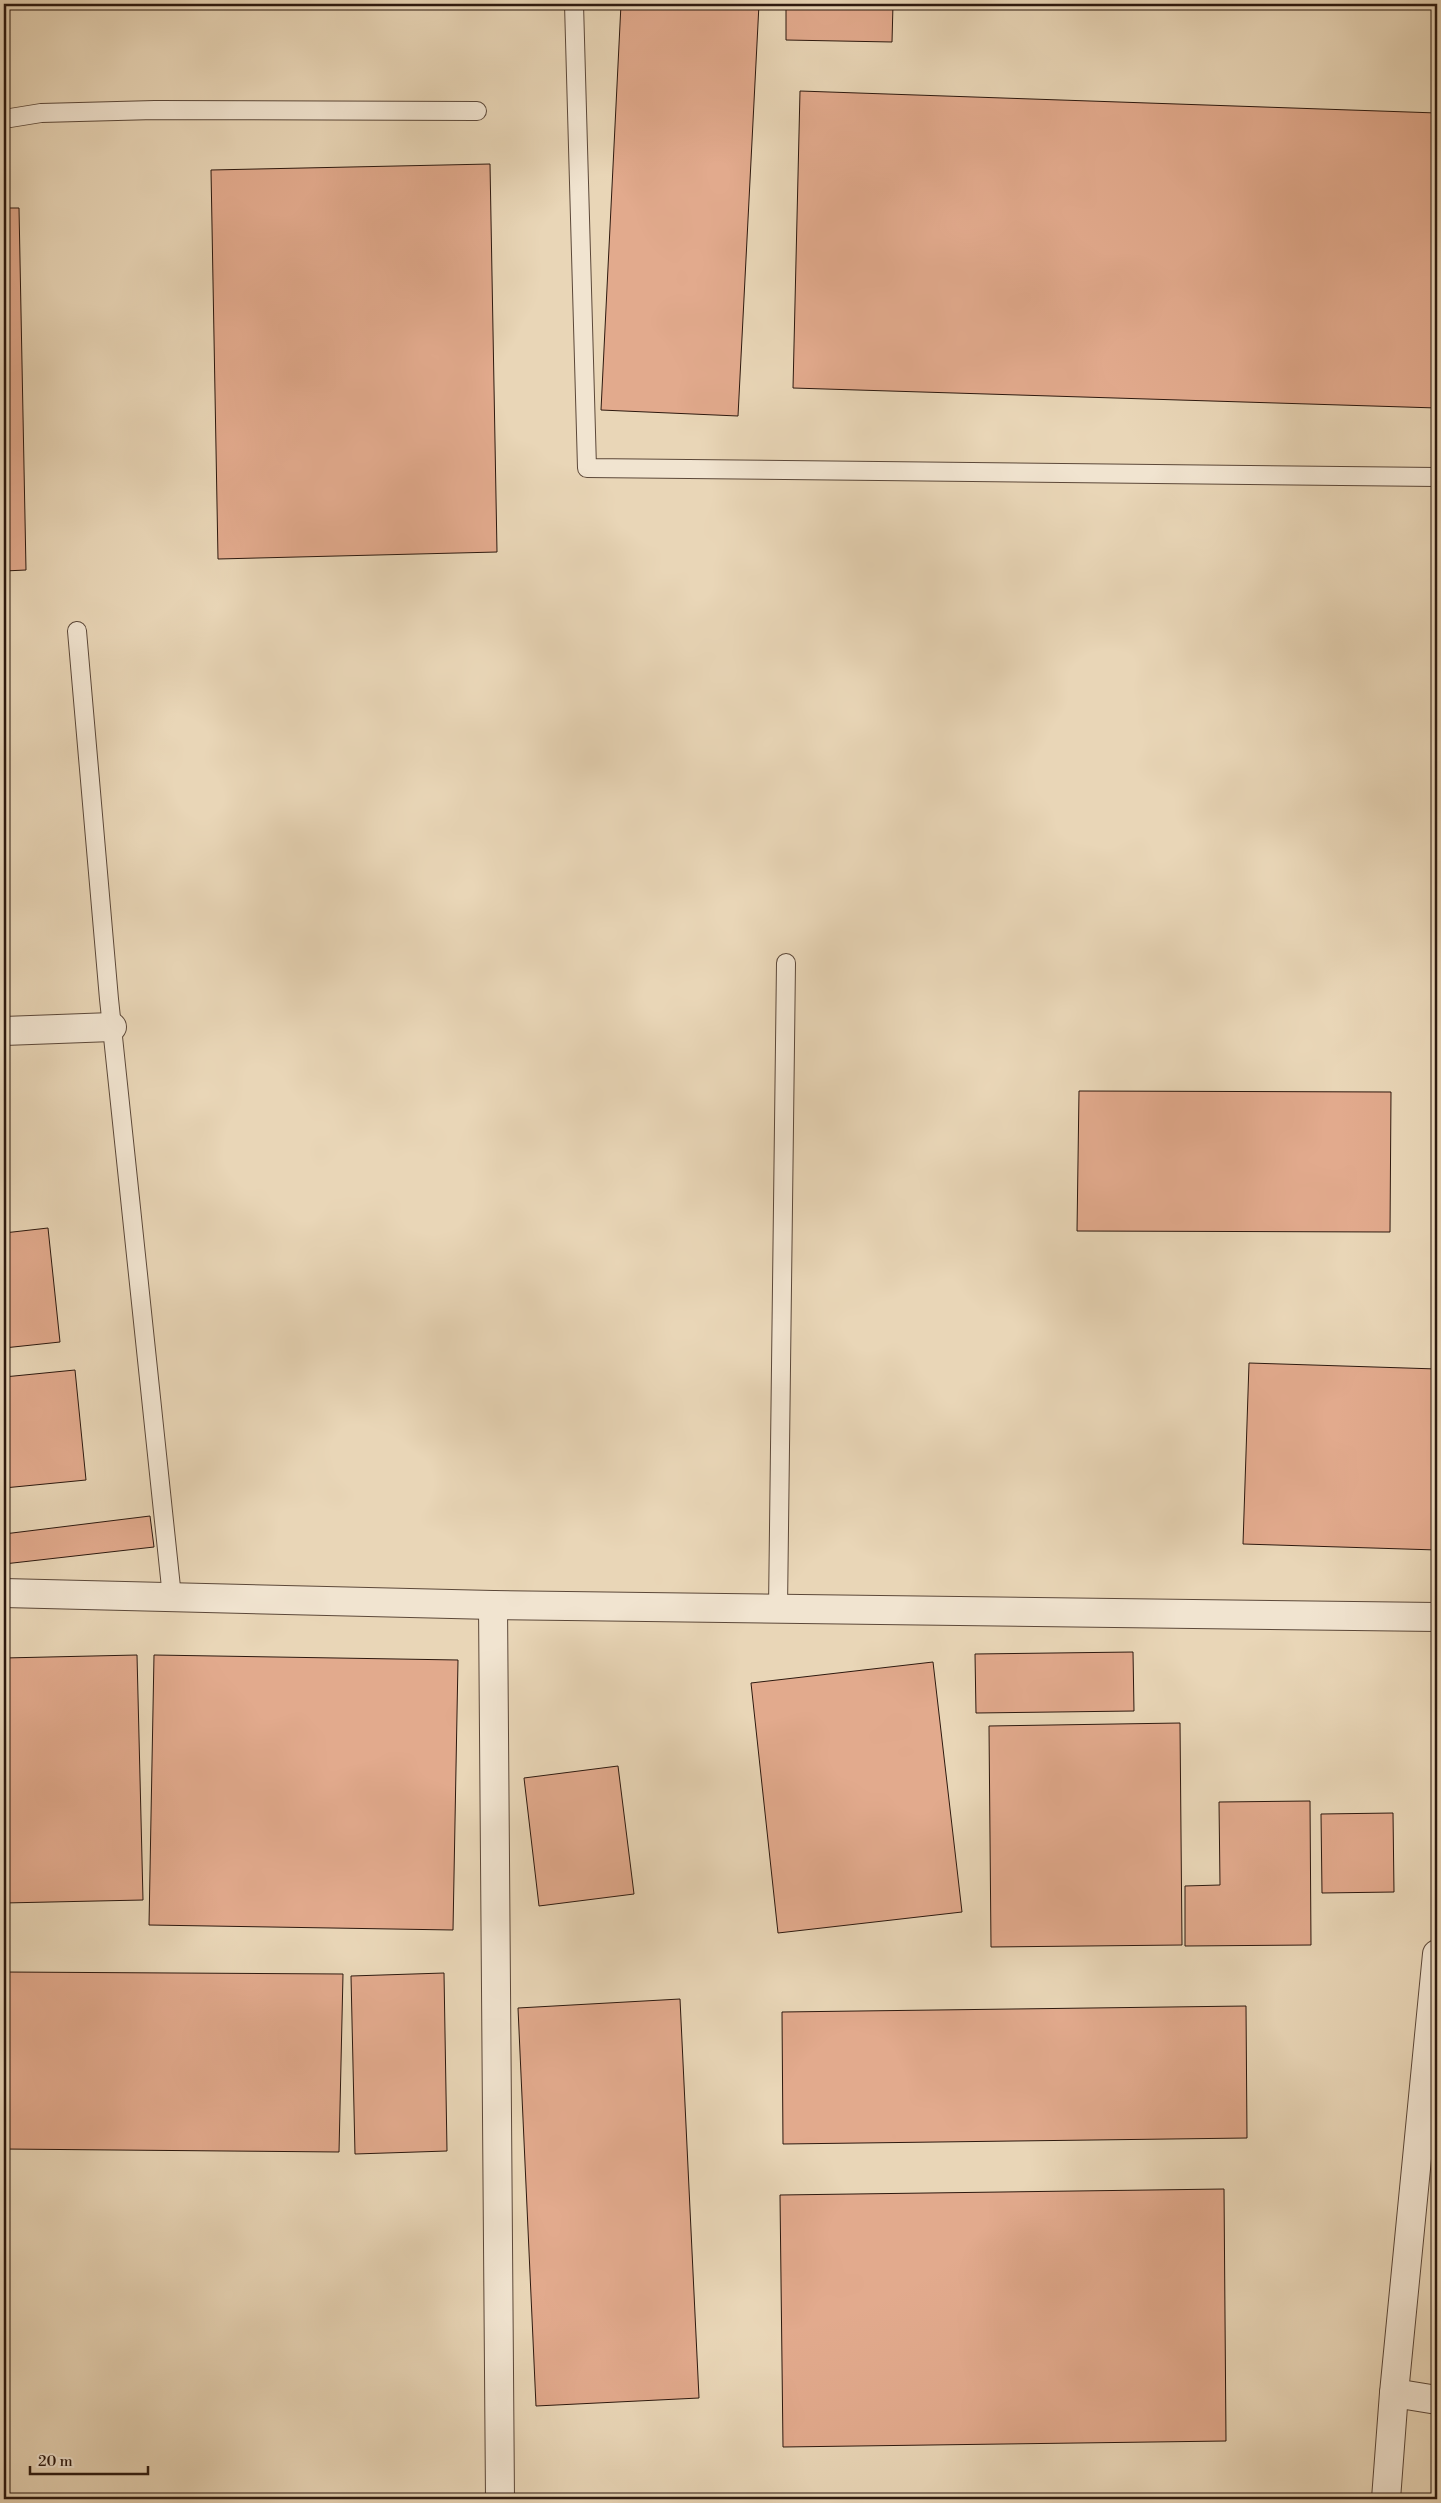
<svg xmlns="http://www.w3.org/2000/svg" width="1441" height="2503" font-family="'Libre Bodoni',serif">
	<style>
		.building { fill: #e2aa8d; stroke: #2d190f }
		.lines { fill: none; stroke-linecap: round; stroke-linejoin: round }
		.service-casing { stroke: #5c4839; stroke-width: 20 }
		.minor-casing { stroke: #5c4839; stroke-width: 30 }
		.service { stroke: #f1e4d0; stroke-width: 18 }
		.minor { stroke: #f1e4d0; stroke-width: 28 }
	</style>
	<rect width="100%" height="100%" fill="#e9d6b7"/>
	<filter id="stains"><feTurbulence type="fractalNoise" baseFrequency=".004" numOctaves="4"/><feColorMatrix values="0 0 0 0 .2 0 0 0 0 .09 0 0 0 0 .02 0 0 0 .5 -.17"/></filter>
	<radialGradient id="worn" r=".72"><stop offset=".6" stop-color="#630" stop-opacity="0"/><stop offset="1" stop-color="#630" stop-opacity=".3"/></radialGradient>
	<g class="building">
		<polygon points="621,4 759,4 738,416 601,410"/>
		<polygon points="786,4 893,4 892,42 786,40"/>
		<polygon points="800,91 1437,113 1437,408 793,388"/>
		<polygon points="490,164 497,552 218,559 211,170"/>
		<polygon points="4,208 19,208 26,570 4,571"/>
		<polygon points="1079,1091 1391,1092 1390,1232 1077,1231"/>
		<polygon points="48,1228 60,1342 4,1348 4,1233"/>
		<polygon points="1249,1363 1437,1369 1437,1550 1243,1544"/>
		<polygon points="75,1370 86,1480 4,1488 4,1377"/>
		<polygon points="150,1516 154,1547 4,1564 4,1534"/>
		<polygon points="1133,1652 1134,1711 976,1713 975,1654"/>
		<polygon points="137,1655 143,1900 4,1903 4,1658"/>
		<polygon points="154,1655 458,1660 453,1930 149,1925"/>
		<polygon points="933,1662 962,1912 778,1933 751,1683"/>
		<polygon points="1180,1723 1182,1945 991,1947 989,1726"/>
		<polygon points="618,1766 634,1894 539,1906 524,1778"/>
		<polygon points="1310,1801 1311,1945 1185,1946 1185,1886 1220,1885 1219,1802"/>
		<polygon points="1393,1813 1394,1892 1322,1893 1321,1814"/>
		<polygon points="4,1972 343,1974 339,2152 4,2149"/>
		<polygon points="444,1973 447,2151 355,2154 351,1976"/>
		<polygon points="680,1999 699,2398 536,2406 518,2008"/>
		<polygon points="1246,2006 1247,2138 783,2144 782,2012"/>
		<polygon points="1224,2189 1226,2441 783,2447 780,2195"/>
	</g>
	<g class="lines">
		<g class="service-casing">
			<g id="service">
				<polyline points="574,4 587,468 1437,477"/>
				<polyline points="4,119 41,113 155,110 477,111"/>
				<polyline points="77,631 109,999 172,1597"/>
				<polyline points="778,1609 786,963"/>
			</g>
		</g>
		<g class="minor-casing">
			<g id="minor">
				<polyline points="4,1031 112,1027"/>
				<polyline points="4,1593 493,1605 1437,1617"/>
				<polyline points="493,1605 500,2499"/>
				<polyline points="1394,2393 1437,2400"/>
				<polyline points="1386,2499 1394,2393 1437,1954"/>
			</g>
		</g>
		<use href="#service" class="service"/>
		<use href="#minor" class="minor"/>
	</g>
	<rect width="1441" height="2503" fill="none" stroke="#e9d6b7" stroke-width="20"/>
	<rect x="5" y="5" width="1431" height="2493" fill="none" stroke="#2d190f" stroke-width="2.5"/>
	<rect x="10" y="10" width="1421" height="2483" fill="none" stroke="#2d190f"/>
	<path d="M30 2466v8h118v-8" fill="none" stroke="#2d190f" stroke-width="2.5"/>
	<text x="38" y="2466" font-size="15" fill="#2d190f" stroke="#f1e4d0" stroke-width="4" paint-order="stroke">20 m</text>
	<rect width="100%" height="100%" filter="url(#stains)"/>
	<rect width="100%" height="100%" fill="url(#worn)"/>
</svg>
